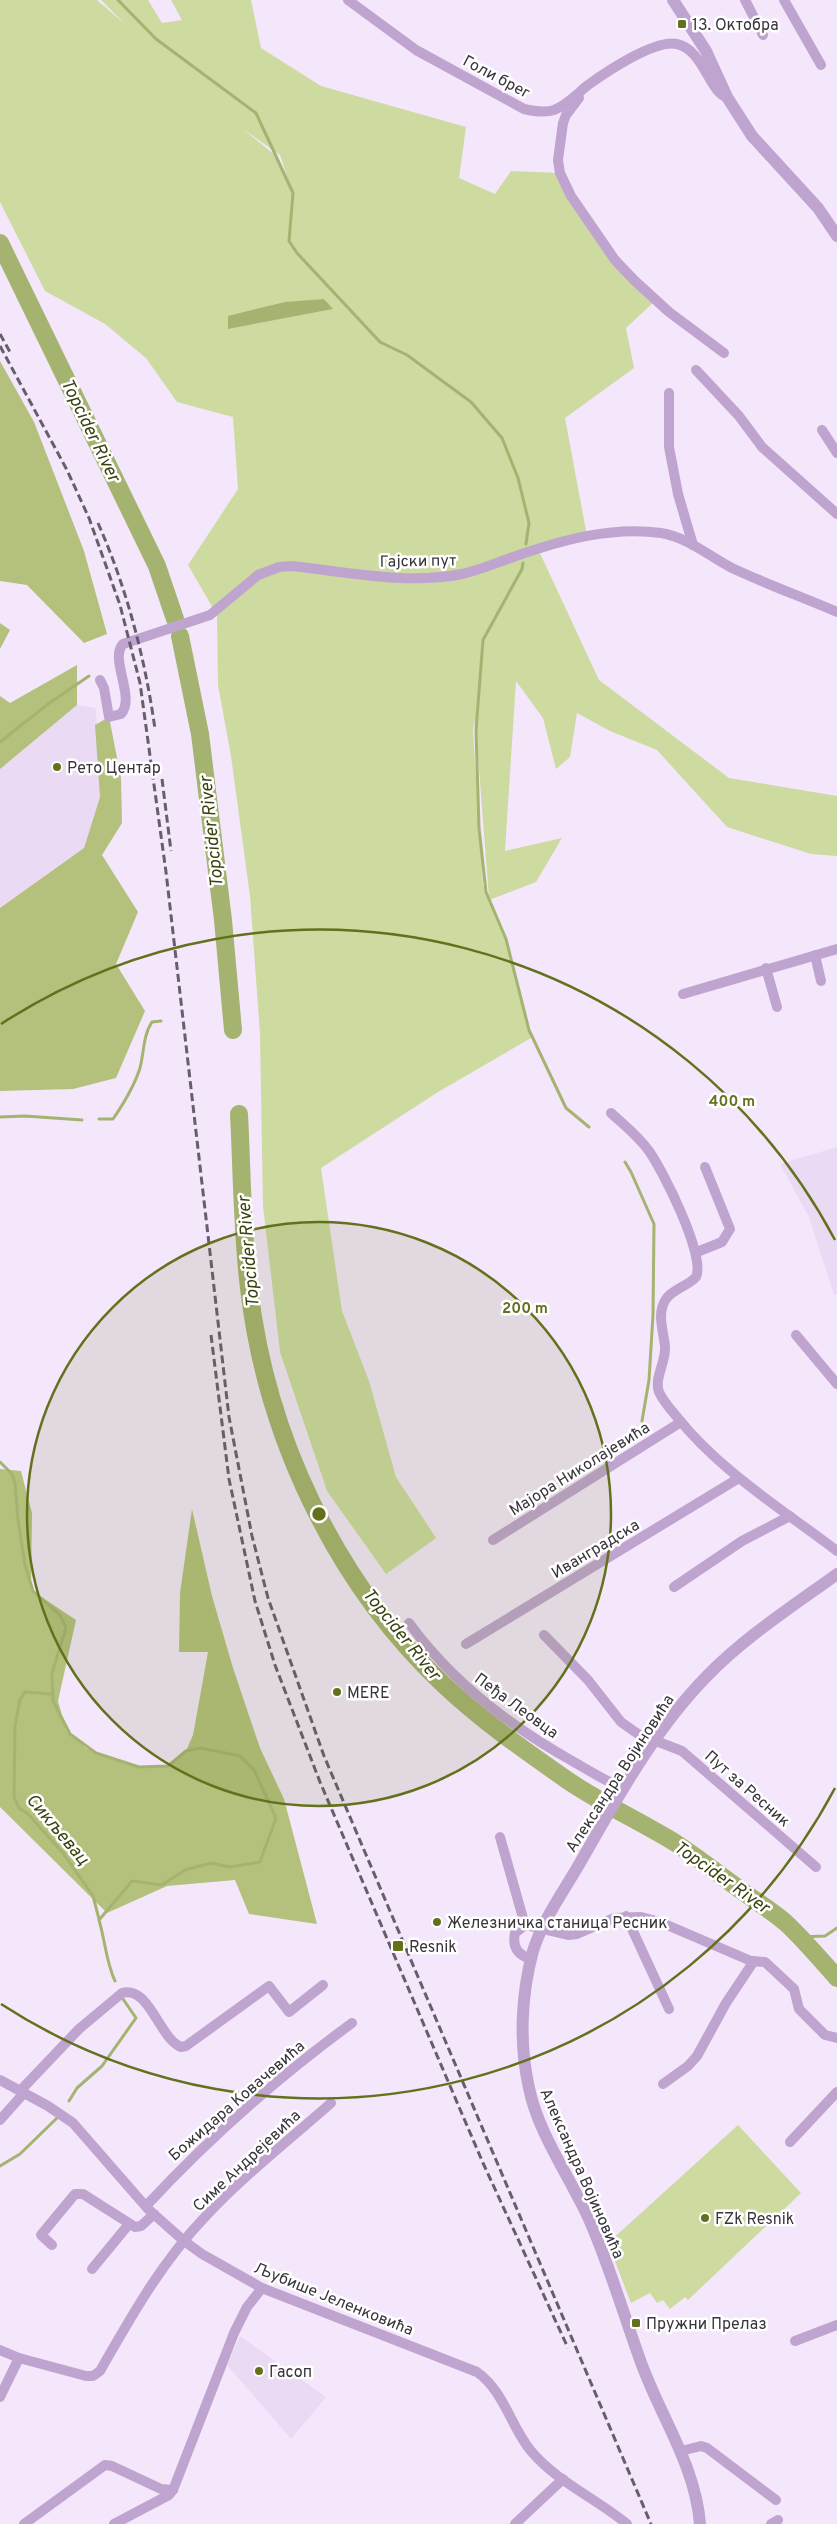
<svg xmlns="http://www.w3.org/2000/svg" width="837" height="2524" font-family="Overpass,sans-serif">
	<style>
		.built { fill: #eadaf4 }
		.green { fill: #cddaa0; fill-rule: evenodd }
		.forest { fill: #b3c17d }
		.water { fill: #a5b370 }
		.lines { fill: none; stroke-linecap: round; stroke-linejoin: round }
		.stream { stroke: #a5b370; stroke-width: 3 }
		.river { stroke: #a5b370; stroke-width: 18 }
		.minor { stroke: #c0a4d0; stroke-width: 10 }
		.tertiary { stroke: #c0a4d0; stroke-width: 12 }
		.rail { stroke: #655f69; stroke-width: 3; stroke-dasharray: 8 4; stroke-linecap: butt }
		.ring { fill: none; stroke: #63711d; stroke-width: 2.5 }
		.poi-dot { fill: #63711d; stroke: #fff; stroke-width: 2 }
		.labels { text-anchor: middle; stroke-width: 5; stroke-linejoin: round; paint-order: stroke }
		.poi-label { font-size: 16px; fill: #39343c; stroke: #fff; text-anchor: start }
		.street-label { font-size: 16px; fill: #39343c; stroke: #fff }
		.water-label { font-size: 18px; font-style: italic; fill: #38410d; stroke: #fff }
		.centre { fill: #63711d; stroke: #fff; stroke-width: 2.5 }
		.ring-label { font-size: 15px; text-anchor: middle; font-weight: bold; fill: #63711d; stroke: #fff; stroke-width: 5; stroke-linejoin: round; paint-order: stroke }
	</style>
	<rect width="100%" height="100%" fill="#f4e7fb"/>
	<g class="built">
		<polygon points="77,705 96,708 100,797 84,848 0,908 0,769"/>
		<polygon points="837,1147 837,1294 834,1295 809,1217 780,1164"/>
		<polygon points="240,2336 326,2397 291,2439 227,2365"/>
	</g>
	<g class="green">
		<path d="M0,0H97L125,24L101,0H148L162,23L182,20L171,0H251L261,48L321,86L466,127L459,178L495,194L511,171L560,173L604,245L656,300L626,328L634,368L565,418L587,536L538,549L599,680L729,778L837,796V856L811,854L727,827L657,750L610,731L577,713L570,757L556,769L543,718L516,681L505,851L562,838L536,882L489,900L506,939L531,1038L438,1092L321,1168L342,1311L369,1381L396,1477L436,1538L386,1574L327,1491L280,1352L263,1206L260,1034L250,896L231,756L218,685L217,615L188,565L238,489L233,417L177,402L146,358L105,324L45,291L0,202ZM243,129L280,155L289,182L276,156ZM324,299L332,309L228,329ZM475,720L476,730L489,898L483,885L473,730Z"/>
		<polygon points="738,2125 801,2193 688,2300 685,2297 670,2309 663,2300 657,2303 650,2293 631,2303 608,2243"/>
	</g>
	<g class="forest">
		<polygon points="0,361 34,422 84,551 107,634 84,643 27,585 0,581"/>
		<polygon points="0,623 10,630 0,649"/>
		<polygon points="77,665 77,705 0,769 0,696 10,703"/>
		<polygon points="109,717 121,778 122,823 102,855 138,912 116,964 145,1011 116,1078 73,1089 0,1091 0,908 84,848 100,797 95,725"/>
		<polygon points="0,1469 21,1471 32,1513 31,1590 76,1620 58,1701 66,1730 86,1748 96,1753 139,1767 168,1766 186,1751 193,1735 208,1652 179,1652 180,1593 192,1509 212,1596 233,1668 260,1748 284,1799 317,1924 249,1914 235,1880 167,1886 107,1913 0,1807"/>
	</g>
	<polygon class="water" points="324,299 333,309 228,329 228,316 285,302"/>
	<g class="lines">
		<g class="stream">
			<polyline points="118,0 156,39 256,113 293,193 289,241 297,253 380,342 407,355 471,402 502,438 518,478 529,523 526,544"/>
			<polyline points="523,563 522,569 483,640 476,730 479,828 486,892 506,939 529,1030 566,1108 589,1127"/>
			<polyline points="0,742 48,704 89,676"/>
			<polyline points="0,1117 25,1116 82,1120"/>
			<path d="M99,1119H113C124,1103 134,1087 140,1068C144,1053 143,1035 152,1022L161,1021"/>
			<polyline points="625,1162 631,1172 654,1224 653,1315 649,1380 642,1421"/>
			<path d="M0,1462L12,1474L15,1483L18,1520L25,1565L33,1591L60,1615L66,1628L52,1673L53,1701L70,1734L96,1753L139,1767L168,1766L186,1751L201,1748L240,1756L254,1770L276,1818L260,1862L230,1867L211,1863L185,1870L162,1885L132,1881L99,1920C105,1940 106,1962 115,1981"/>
			<polyline points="53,1694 25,1692 20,1700 15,1725 14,1797 19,1808 28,1814 63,1853 93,1896 99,1919"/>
			<polyline points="799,1937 825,1936 837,1928"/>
			<polyline points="69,2101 77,2088 102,2066 136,2018 123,1999"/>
			<polyline points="0,2166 20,2154 57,2118"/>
		</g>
		<g class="river">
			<polyline points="0,243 157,566 175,619"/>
			<polyline points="180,636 200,734 223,920 233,1030"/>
			<path d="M239,1114C242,1172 242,1231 249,1288C266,1435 335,1582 443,1684C481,1720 524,1750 567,1780C601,1803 639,1821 674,1842C697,1857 720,1875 742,1891C757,1902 774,1912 787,1924C805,1941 821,1960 837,1978"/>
		</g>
		<g class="minor">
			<path d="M348,0L416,50L524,109C533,111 545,113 554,110C567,105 578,93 588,85C606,72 655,39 677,44C703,49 710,94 727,97"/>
			<polyline points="745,0 763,35"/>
			<polyline points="784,0 821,65"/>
			<polyline points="579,98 566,115 563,123 558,160 560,173 571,196 615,260 634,280 669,312 724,353"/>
			<polyline points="696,370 739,416 762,447 837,514"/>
			<polyline points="669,393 669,447 678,494 693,545"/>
			<polyline points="822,430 837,453"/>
			<path d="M100,680L104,688L109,717L121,714C136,697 109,659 123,644L210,615L258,575L279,567L292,566C347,572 407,585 462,574C481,570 498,562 516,556C562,540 612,526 661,533C687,537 709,556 732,568C766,584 802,597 837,612"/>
			<polyline points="815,955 821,981"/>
			<polyline points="766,968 777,1007"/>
			<polyline points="683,994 837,949"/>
			<path d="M611,1113C624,1125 638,1136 649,1151C663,1171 706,1256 696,1277C688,1286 673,1289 666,1299C656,1314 664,1332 665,1347C666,1362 654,1378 659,1392C663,1401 671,1410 677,1417C720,1471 782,1509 837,1551"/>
			<polyline points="697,1252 722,1242 730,1229 705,1167"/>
			<polyline points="796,1335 837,1384"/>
			<polyline points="493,1540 681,1422"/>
			<polyline points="674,1587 742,1541 790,1516"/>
			<path d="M409,1623C452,1682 511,1727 574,1762C591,1772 606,1781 624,1789"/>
			<polyline points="544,1635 588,1680 621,1722 638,1734 682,1751 816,1867"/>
			<polyline points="466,1644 739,1478"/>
			<polyline points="500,1837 525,1925"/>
			<polyline points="626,1916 669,2009"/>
			<path d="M531,1959C518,1955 512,1947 515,1933L525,1925L568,1935L577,1934L614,1918L641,1917L660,1922L751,1961L765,1962L794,1989L799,2009L825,2035L837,2038"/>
			<path d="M0,2080L48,2106L73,2123L148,2209L184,2241L202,2254L262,2288L477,2372C504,2391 511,2427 531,2451C557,2482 597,2499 627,2524"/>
			<polyline points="663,2084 688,2066 697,2056 726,2003 754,1961"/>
			<path d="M20,2091L79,2029L122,1993C149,1985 159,2038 181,2047L186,2046L269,1986L289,2012L323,1985"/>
			<polyline points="0,2120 24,2093"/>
			<polyline points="790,2142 837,2092"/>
			<path d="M146,2206C209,2138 277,2078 352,2023"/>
			<polyline points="52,2245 41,2235 75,2194 83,2194 135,2227 141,2226 154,2214"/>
			<polyline points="92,2269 129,2224"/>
			<polyline points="795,2341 837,2325"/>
			<path d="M0,2350L19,2358L86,2376H93L100,2371C131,2317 161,2263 204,2218C243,2176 288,2141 331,2103"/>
			<polyline points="0,2397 19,2358"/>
			<polyline points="681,2451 701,2446 707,2448 776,2500"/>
			<polyline points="24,2524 105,2465 112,2466 161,2489 173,2490"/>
			<polyline points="114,2524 169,2495 173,2490 234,2333 247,2307 262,2288"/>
			<polyline points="515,2524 563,2479"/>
			<polyline points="771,2524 778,2520"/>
		</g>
		<g class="tertiary">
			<polyline points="673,0 706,51 727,97 752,136 818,208 837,236"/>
			<path d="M700,2524C695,2462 657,2412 638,2354C622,2309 608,2262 589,2219C570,2177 538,2133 529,2088C519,2044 521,1995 533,1951C542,1922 561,1895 577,1868C615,1802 653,1731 707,1676C745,1637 793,1606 837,1574"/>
		</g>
		<g class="rail">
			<polyline points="0,334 10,352"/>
			<polyline points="0,346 67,470 89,518 120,605 140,683 166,872 229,1417 252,1536 268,1598 324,1756 651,2524"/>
			<path d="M98,523C127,589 145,658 155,729"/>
			<polyline points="162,779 171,851"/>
			<polyline points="211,1335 229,1479 255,1601 275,1665 320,1782 483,2163 568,2348"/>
		</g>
	</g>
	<circle cx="319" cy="1514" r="292" fill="#63711d" fill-opacity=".12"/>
	<g class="ring">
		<circle cx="319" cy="1514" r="292"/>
		<path d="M835 1788A584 584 0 0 1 1 2004M1 1024A584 584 0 0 1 835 1240"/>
	</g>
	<g class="poi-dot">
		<rect x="677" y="19" width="10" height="10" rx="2.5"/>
		<circle cx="57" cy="767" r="5"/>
		<circle cx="337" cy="1692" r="5"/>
		<circle cx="437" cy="1922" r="5"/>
		<rect x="392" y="1940" width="12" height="12" rx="2.5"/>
		<circle cx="705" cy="2218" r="5"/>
		<rect x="631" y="2318" width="10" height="10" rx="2.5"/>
		<circle cx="259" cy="2371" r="5"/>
	</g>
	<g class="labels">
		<g class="poi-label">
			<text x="692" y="30">13. Октобра</text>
			<text x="67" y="773">Рето Центар</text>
			<text x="347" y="1698">MERE</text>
			<text x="447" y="1928">Железничка станица Ресник</text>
			<text x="409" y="1952">Resnik</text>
			<text x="715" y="2224">FZk Resnik</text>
			<text x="646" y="2329">Пружни Прелаз</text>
			<text x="269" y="2377">Гасоп</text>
		</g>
		<g class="street-label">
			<text transform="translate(497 76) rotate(28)" y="6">Голи брег</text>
			<text transform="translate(418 560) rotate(-1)" y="6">Гајски пут</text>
			<text transform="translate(579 1468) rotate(-32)" y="6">Мајора Николајевића</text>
			<text transform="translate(595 1548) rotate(-31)" y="6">Иванградска</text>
			<text transform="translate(517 1705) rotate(36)" y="6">Пеђа Леовца</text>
			<text transform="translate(619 1773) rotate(-57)" y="6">Александра Војиновића</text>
			<text transform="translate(748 1788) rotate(41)" y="6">Пут за Ресник</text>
			<text transform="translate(236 2100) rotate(-41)" y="6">Божидара Ковачевића</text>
			<text transform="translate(246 2160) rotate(-43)" y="6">Симе Андрејевића</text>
			<text transform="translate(583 2173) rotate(66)" y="6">Александра Војиновића</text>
			<text transform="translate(334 2298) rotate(22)" y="6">Љубише Јеленковића</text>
		</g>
		<g class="water-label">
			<text transform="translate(91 430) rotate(64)" y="6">Topcider River</text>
			<text transform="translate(211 832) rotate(-96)" y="6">Topcider River</text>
			<text transform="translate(248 1252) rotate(-95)" y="6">Topcider River</text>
			<text transform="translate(402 1634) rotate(51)" y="6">Topcider River</text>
			<text transform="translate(58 1829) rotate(50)" y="6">Сикљевац</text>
			<text transform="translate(722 1877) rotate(35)" y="6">Topcider River</text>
		</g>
	</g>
	<circle cx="319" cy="1514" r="8" class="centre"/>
	<g class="ring-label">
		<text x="732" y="1106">400 m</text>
		<text x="525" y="1313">200 m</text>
	</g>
</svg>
